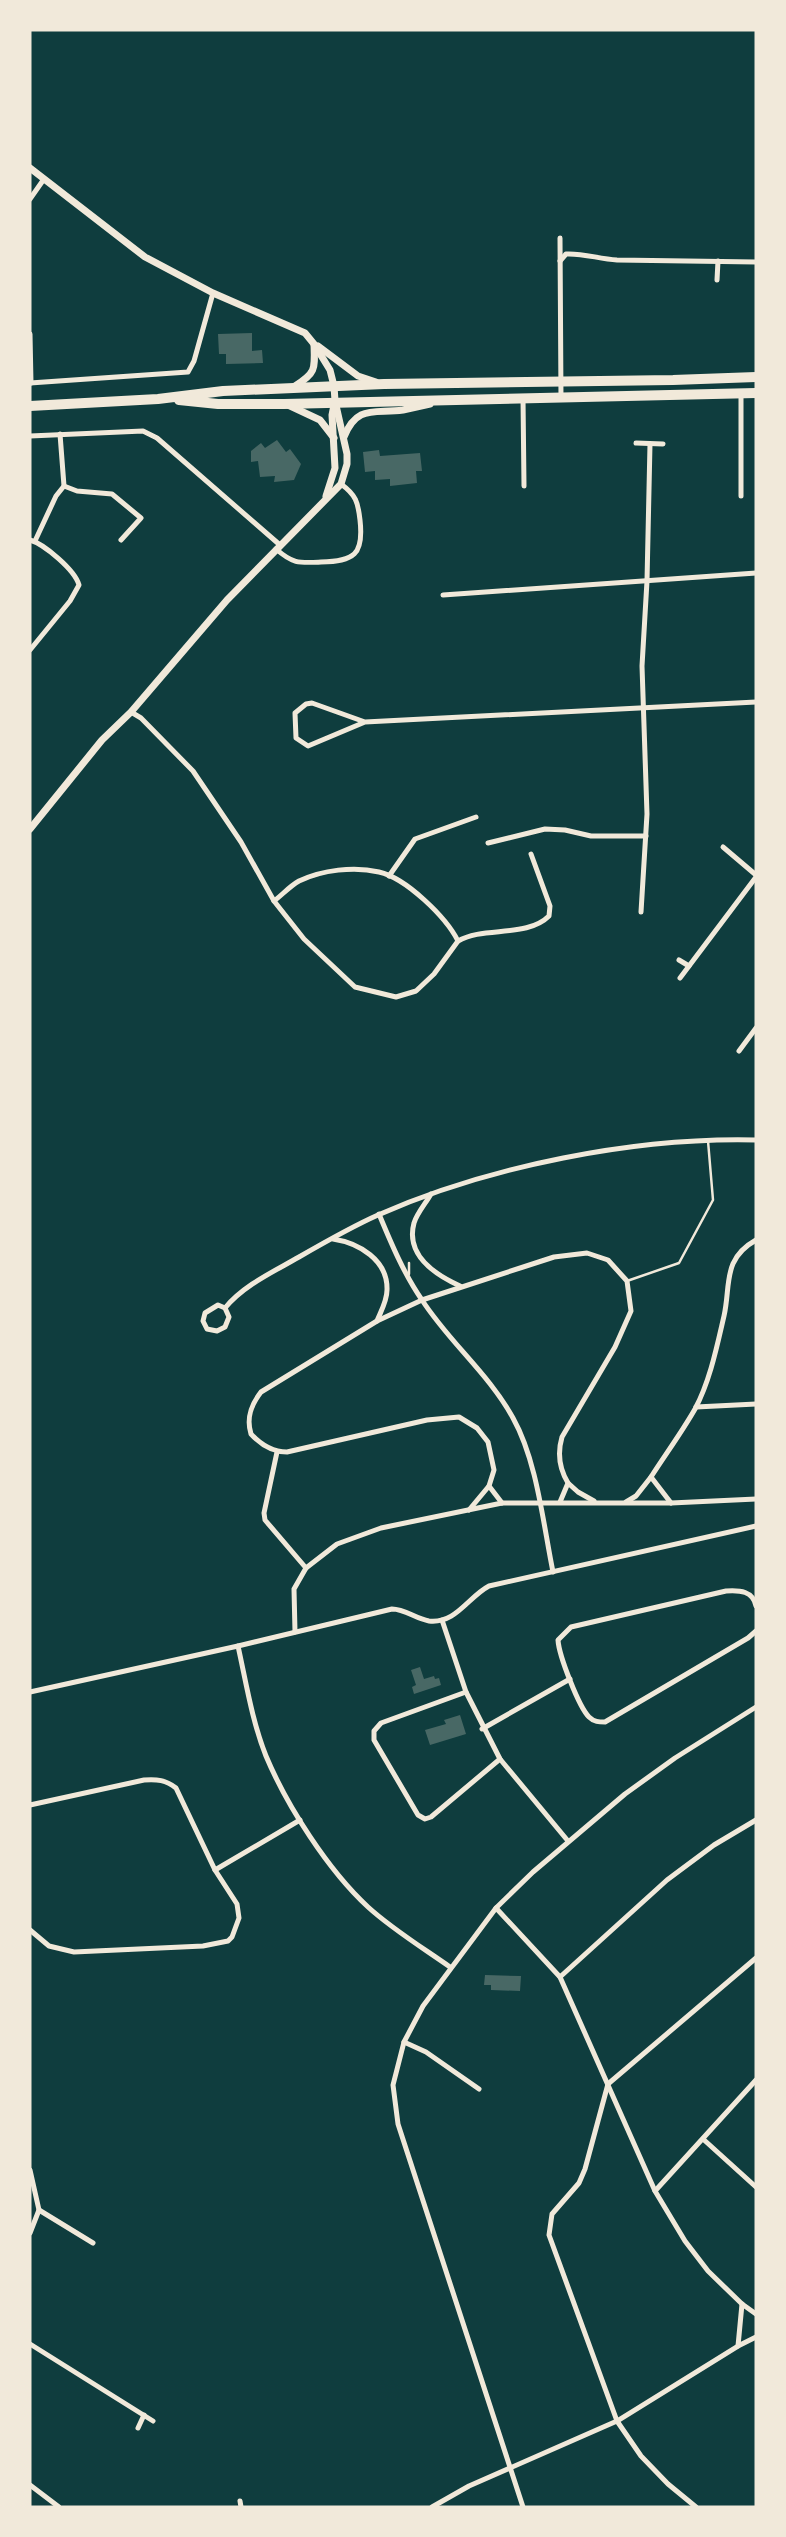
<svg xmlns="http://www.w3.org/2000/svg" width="786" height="2537" font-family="Barlow,sans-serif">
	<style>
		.building { fill: #486865 }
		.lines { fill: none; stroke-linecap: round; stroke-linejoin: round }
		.service { stroke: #f1e9da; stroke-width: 2.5 }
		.minor { stroke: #f1e9da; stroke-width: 5 }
		.tertiary { stroke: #f1e9da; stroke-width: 7 }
		.trunk { stroke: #f1e9da; stroke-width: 10 }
	</style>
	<rect width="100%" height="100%" fill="#0f3d3e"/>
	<g class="building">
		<polygon points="252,333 252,351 262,350 263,363 226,364 226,354 219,354 218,334"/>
		<polygon points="277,440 286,452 290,449 301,464 294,480 274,482 275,476 260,477 258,461 251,462 251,451 261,443 265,448"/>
		<polygon points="379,450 380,456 420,453 422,471 416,471 417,483 390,486 390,479 375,480 375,471 365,472 363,452"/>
		<polygon points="420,1667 424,1679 434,1676 435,1679 439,1678 441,1685 414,1694 412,1687 416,1685 411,1670"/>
		<polygon points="460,1715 466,1734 430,1745 425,1730 446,1724 444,1720"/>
		<polygon points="485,1975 521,1976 520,1991 491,1990 491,1985 484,1985"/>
	</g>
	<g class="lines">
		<g class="service">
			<polyline points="409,1274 409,1263"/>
			<polyline points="627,1281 679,1263 713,1200 708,1141"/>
		</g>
		<g class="minor">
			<polyline points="30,199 44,179"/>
			<polyline points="560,238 561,398"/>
			<path d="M560,261L566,254C583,253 599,259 617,260L756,262"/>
			<polyline points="717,280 718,261"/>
			<polyline points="30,334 31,383"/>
			<polyline points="30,383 188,372 194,361 213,293"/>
			<polyline points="523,398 524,486"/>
			<polyline points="30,436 143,431 157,438 280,545"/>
			<polyline points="636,443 663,444"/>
			<polyline points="64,486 77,491 112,494 141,518 121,540"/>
			<polyline points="741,496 741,394"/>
			<path d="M30,540C44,544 75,570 79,585L70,601L30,650"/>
			<polyline points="35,541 56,496 64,486 60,434"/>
			<path d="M276,549C293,564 299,563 321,562C354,561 364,555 360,520C358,502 356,495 341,484"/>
			<polyline points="443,595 756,573"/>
			<polyline points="131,712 141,718 193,771 241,842 274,901 304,939 355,987 396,997 416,991 434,974 458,941"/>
			<polyline points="365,722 312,703 306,704 295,713 296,738 308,746 365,722 756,702"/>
			<polyline points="488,843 545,829 565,830 591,836 646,836"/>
			<polyline points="723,847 756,875"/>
			<polyline points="389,876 415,839 476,817"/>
			<path d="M274,901C282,895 290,886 299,881C322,870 354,866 379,872C406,878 446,917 458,941C483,926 527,938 549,916L550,906L531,854"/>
			<polyline points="641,912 647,814 642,666 647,581 650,444"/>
			<polyline points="679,960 689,966"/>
			<polyline points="680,978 756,877"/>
			<polyline points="739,1051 756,1028"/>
			<path d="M431,1194C426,1203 417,1213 414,1223C405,1256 436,1275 460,1286"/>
			<path d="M379,1214C391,1243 404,1274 422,1300C449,1342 489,1374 513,1418C537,1461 543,1523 553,1572"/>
			<path d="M333,1239C359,1243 388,1260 387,1290C387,1301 381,1311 377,1321"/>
			<path d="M225,1308L218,1305L205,1313L203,1321L207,1329L217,1331L225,1327L229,1317L225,1308C244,1285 273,1272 299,1257C325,1242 351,1227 378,1215C489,1166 635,1137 756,1140"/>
			<polyline points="696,1407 756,1404"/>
			<polyline points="277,1452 264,1513 265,1520 306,1568"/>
			<polyline points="568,1483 578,1492 594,1501"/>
			<polyline points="626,1502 636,1496 651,1477"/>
			<path d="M502,1503L489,1486L494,1470L488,1442L477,1428L459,1417L427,1420L287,1452C272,1452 261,1445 251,1434C246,1418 251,1405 261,1392L377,1321L422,1300L554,1257L587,1253L608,1260L627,1281L631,1311L615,1347L562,1437C557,1454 559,1468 568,1483L560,1502"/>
			<path d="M671,1503L651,1477C665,1455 682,1432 695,1409C710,1381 717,1346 724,1316C731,1285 722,1259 756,1240"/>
			<polyline points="469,1510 489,1486"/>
			<path d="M756,1606C753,1591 740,1590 726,1591L571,1627L558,1640C559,1656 579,1707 589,1717C594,1722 599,1722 605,1722L748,1638L756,1631"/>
			<polyline points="442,1620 466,1692 500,1759 568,1841"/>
			<polyline points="295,1632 294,1589 306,1568 337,1544 381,1528 502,1503 671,1503 756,1499"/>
			<path d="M238,1646C246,1682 252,1721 266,1756C287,1806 328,1870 368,1907C392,1929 423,1948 450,1967"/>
			<path d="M30,1692L238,1646L392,1609C405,1609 416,1619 429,1621C456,1624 468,1597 489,1586L756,1526"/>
			<polyline points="466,1692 381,1723 374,1731 374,1740 418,1815 425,1819 431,1817 500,1759"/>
			<polyline points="482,1729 570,1679"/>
			<path d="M30,1805L144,1780C157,1779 166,1780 176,1788L215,1870L237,1904L239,1918L232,1937L228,1941L203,1946L74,1952L49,1946L30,1930"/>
			<polyline points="215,1870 300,1820"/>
			<polyline points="496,1908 560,1977 655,2191 685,2241 708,2271 742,2304 756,2314"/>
			<polyline points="560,1977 667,1880 714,1845 756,1820"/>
			<polyline points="404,2042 426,2052 479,2089"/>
			<polyline points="703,2139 756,2187"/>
			<polyline points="30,2170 39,2210 30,2233"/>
			<polyline points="655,2191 756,2080"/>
			<polyline points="39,2210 93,2243"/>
			<polyline points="30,2344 153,2421"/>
			<polyline points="738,2346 742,2304"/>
			<polyline points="138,2428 144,2415"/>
			<polyline points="30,2485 59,2507"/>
			<polyline points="240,2501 241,2507"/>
			<polyline points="432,2507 469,2486 617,2421 738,2346 756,2337"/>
			<polyline points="523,2507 398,2124 393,2085 404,2042 423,2006 496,1908 533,1872 625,1794 675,1758 756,1707"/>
			<polyline points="696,2507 668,2484 641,2456 617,2421 549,2235 552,2214 579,2183 585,2169 608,2084 756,1958"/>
		</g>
		<g class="tertiary">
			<polyline points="30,168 145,257 213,293 305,333 314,344 330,370 334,386 335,401 347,454 347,464 341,484 227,600 131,712 102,740 30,829"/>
			<polyline points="318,346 358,376 376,382"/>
			<path d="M295,386C316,373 315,369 314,345"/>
			<polyline points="288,405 320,420 334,438"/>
			<path d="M344,437C357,404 375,414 403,410C412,408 421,406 430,404"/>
			<polyline points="326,496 335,468 332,415 334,405"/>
		</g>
		<g class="trunk">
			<polyline points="179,400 218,404 284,404 756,393"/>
			<polyline points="30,406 158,399 223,391 384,384 673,380 756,377"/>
		</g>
	</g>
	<rect width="786" height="2537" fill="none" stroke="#f1e9da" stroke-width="63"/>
</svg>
